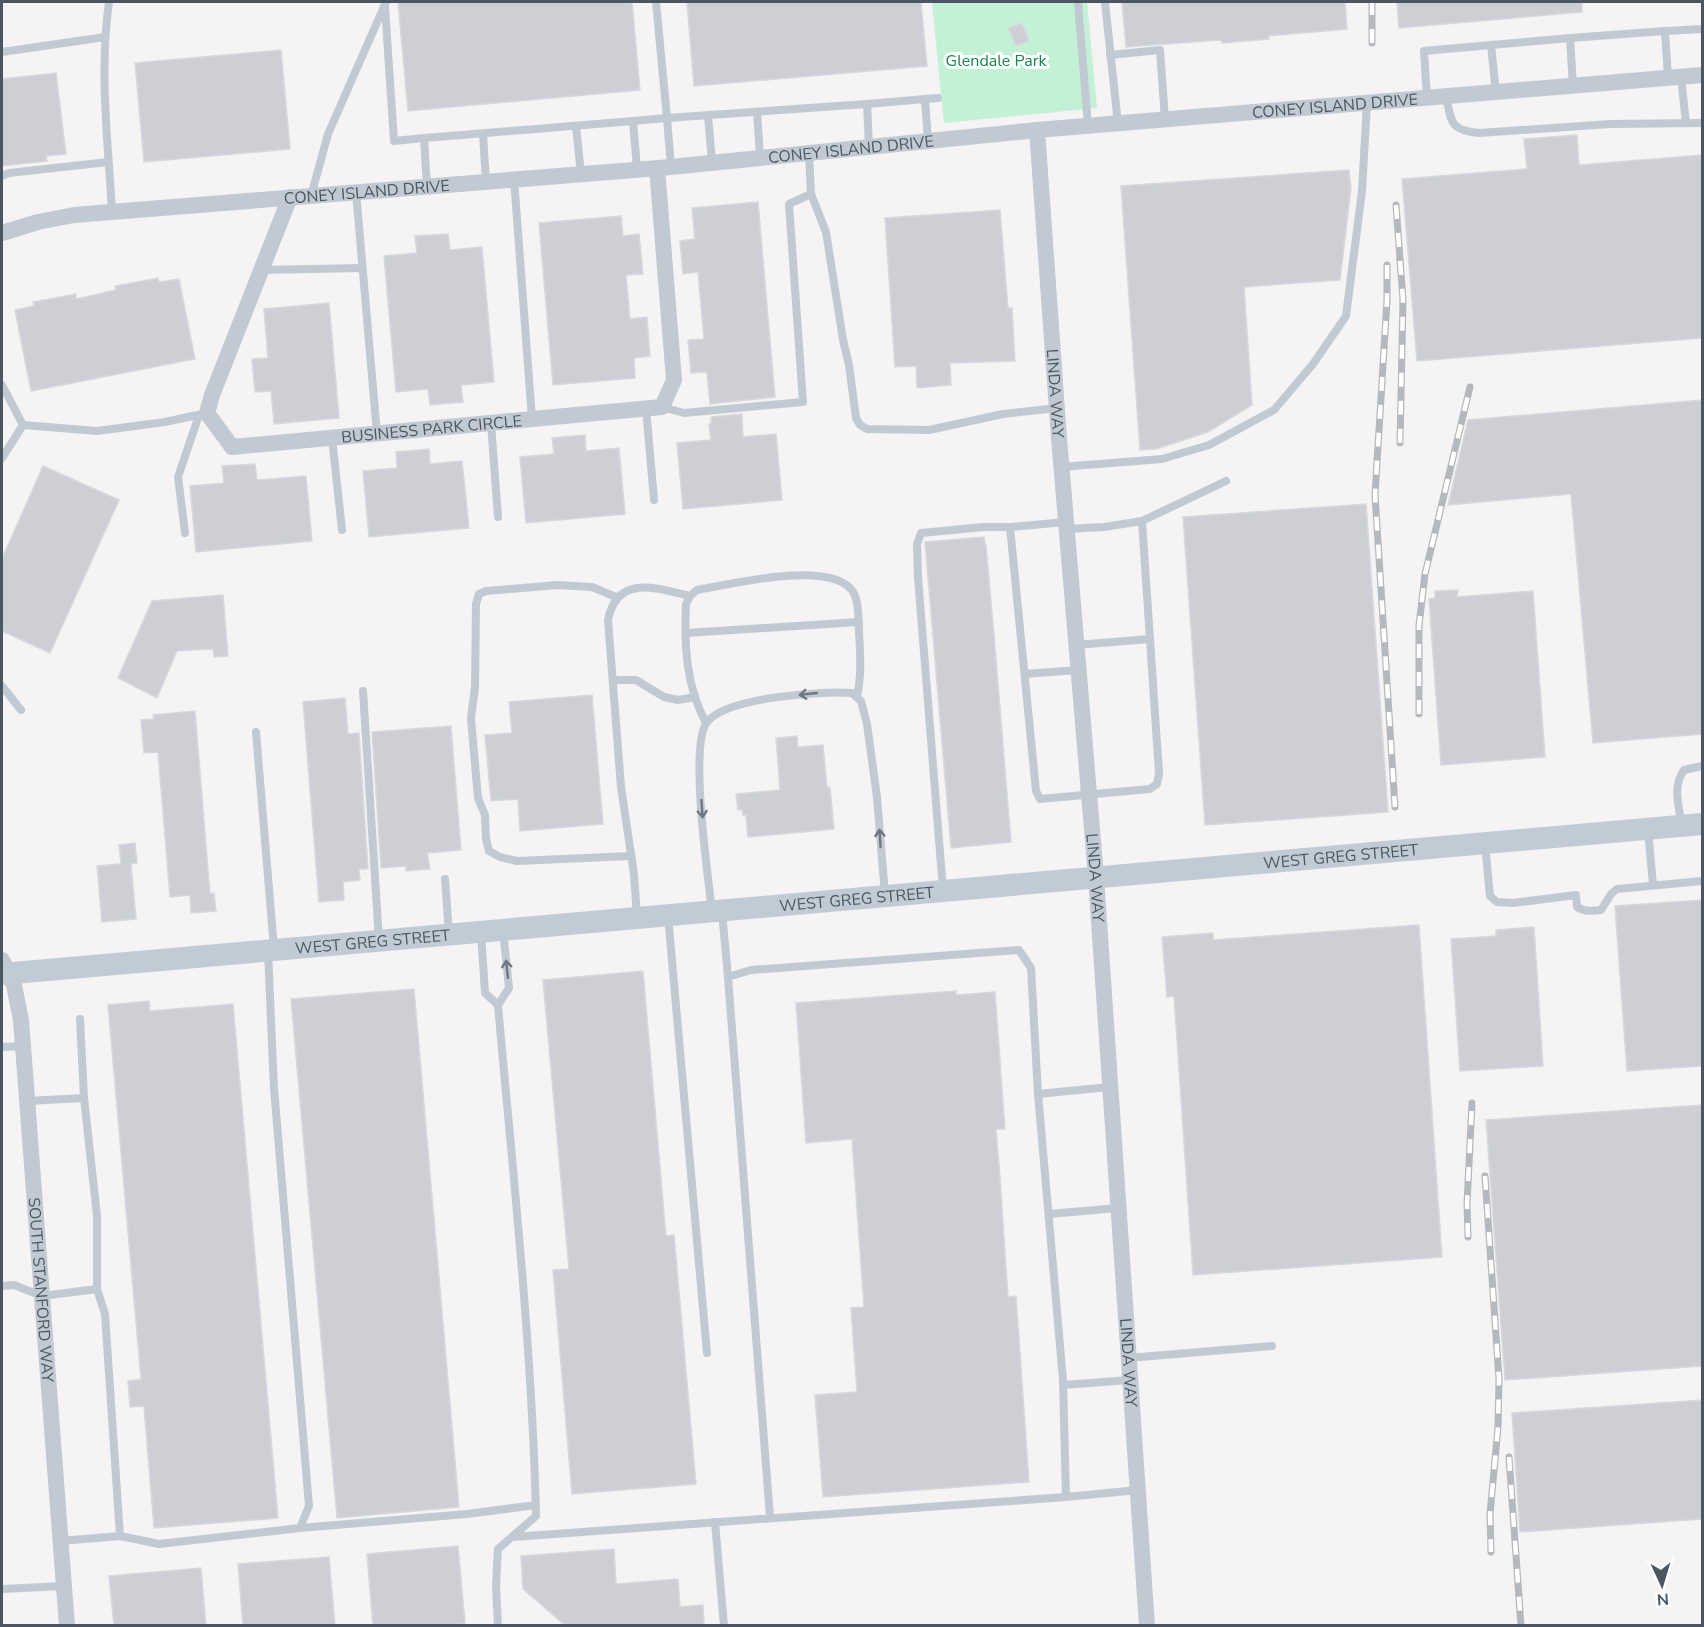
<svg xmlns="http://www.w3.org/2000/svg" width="1704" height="1627" font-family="'Nunito Sans',sans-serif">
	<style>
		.green { fill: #c3f1d5 }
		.building { fill: #cdcfd5; stroke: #d7d9de; stroke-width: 1.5 }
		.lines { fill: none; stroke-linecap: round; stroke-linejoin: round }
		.service { stroke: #c1cad2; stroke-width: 8 }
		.minor { stroke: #c1cad2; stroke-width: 16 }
		.secondary { stroke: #c1cbd6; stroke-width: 22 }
		.rail-casing { stroke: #b5b8bd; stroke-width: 7 }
		.rail { stroke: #fff; stroke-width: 4.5; stroke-dasharray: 14; stroke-linecap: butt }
		.oneway { stroke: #6e7983 }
		.labels { text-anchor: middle; stroke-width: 6; stroke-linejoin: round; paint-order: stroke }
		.park-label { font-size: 16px; fill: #17864f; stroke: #fff }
		.street-label { font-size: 16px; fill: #4a5661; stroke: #fff }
	</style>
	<rect width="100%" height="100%" fill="#f5f3f3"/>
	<polygon class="green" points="932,2 1087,2 1097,108 944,123"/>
	<g class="building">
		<polygon points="398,2 632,2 640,90 408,111"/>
		<polygon points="687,2 921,2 927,66 694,86"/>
		<polygon points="1122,2 1345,2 1347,29 1268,36 1269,39 1222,43 1221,40 1126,47"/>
		<polygon points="1397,2 1582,2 1582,12 1399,28"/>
		<polygon points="1022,23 1029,41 1016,46 1008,28"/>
		<polygon points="281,50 290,149 144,162 135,63"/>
		<polygon points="56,73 66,154 46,156 47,161 2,166 2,79"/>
		<polygon points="1577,135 1579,165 1702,155 1702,338 1417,361 1402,179 1527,169 1524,139"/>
		<polygon points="1349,170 1351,188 1340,280 1244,287 1252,405 1208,432 1156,449 1140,450 1121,186"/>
		<polygon points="758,202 775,397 710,404 707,372 691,373 688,340 704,339 698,272 683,274 680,241 695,239 692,208"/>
		<polygon points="1000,210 1008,308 1012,308 1015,361 950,363 951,385 917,388 916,366 895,367 885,218"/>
		<polygon points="621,216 623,236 639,234 643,274 626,275 630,319 647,317 650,356 634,358 635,378 553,385 539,223"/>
		<polygon points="448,234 450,250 482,247 494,382 461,385 463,402 430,405 428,389 396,392 384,256 417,253 415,236"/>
		<polygon points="158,278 159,282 179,279 195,359 31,391 15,310 34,306 33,302 76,294 76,299 116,290 115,286"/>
		<polygon points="329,303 339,418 274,424 271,391 255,392 252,359 268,358 264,309"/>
		<polygon points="1702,400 1702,734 1593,743 1571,494 1448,505 1468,420"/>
		<polygon points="742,414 743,437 776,434 782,500 683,509 677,443 711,440 709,424 711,424 711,417"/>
		<polygon points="585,435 586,451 619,448 625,514 526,523 520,457 554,454 552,438"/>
		<polygon points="429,449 430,464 462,461 469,528 369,537 363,471 397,468 396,452"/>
		<polygon points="255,464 257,480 306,476 312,541 196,552 190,486 224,483 222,466"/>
		<polygon points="43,466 119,500 50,653 2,631 2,559"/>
		<polygon points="1366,504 1388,812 1205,825 1183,517"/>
		<polygon points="984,537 985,545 986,545 994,635 1011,842 951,848 925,542"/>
		<polygon points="1458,590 1457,597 1533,591 1545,757 1441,765 1429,599 1435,598 1435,591"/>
		<polygon points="223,595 228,656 214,657 213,649 177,651 157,698 118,678 152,601"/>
		<polygon points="592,695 603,824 520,831 518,799 491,801 485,735 512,733 509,702"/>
		<polygon points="345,698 348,734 359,733 368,869 359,869 360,880 343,882 344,900 319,902 303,702"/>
		<polygon points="195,711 210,894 214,893 216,911 191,913 190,895 170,897 158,752 144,753 141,720 154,719 153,715"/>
		<polygon points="451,726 461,850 427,853 430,869 406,871 406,866 381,868 372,732"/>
		<polygon points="797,736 798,747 823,745 827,787 830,788 834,829 748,837 746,815 743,815 742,809 738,810 736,794 780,790 776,738"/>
		<polygon points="135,843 137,863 131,864 136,919 102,922 97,866 121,864 119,845"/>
		<polygon points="1702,900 1702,1066 1627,1071 1615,906"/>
		<polygon points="1419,925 1442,1257 1193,1275 1174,996 1167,997 1162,937 1213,933 1213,940"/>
		<polygon points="1534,927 1543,1066 1460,1071 1451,939 1496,936 1496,930"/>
		<polygon points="643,971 666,1236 674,1235 696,1484 572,1494 553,1270 569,1269 543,980"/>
		<polygon points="414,989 459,1507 337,1518 291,999"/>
		<polygon points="956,991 956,995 995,992 1005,1129 996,1129 1000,1178 1008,1297 1016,1296 1029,1482 823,1497 815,1395 857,1392 851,1308 864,1307 852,1139 806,1143 796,1003"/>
		<polygon points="149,1001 150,1011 233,1004 278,1518 154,1528 144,1406 130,1407 128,1381 141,1379 108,1005"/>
		<polygon points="1702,1105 1702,1366 1505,1380 1486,1120"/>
		<polygon points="1702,1400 1702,1519 1520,1532 1512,1413"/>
		<polygon points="458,1546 465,1623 439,1626 373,1626 367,1554"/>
		<polygon points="614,1549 616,1584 678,1579 680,1607 703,1605 704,1626 566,1626 523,1589 521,1556"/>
		<polygon points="329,1557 335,1626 243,1626 238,1564"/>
		<polygon points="201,1568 206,1626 114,1626 109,1576"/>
	</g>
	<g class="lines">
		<g class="service">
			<path d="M109,2C99,73 108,140 112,212"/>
			<polyline points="1078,2 1088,126"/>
			<polyline points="1105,2 1118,124"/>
			<polyline points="385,7 394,141 424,138"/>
			<polyline points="1665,31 1702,29"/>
			<polyline points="1570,38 1665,31 1668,78"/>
			<polyline points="1491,45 1570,38 1573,86"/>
			<polyline points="2,52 105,37"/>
			<polyline points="1110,55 1160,50 1165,120"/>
			<polyline points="1681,77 1686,123"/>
			<path d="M1446,97C1452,122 1449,130 1479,133L1610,124L1702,123"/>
			<polyline points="1427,98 1424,51 1491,45 1496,93"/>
			<polyline points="925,99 938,98"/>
			<polyline points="867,104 925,99 928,141"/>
			<polyline points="757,112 760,157"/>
			<polyline points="708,115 712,163"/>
			<polyline points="633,121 667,118 656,2"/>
			<polyline points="576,126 581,174"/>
			<polyline points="483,134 486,182"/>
			<polyline points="809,153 811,194 826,232 843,340 849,365 856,418 860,425 867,429 929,430 1003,414 1057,408"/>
			<polyline points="671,167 667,118 867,104 869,147"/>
			<polyline points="2,176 9,173 108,162"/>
			<polyline points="514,179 532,419"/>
			<polyline points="427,187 424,138 437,137 633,121 637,169"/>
			<polyline points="356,192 377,434"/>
			<polyline points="311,196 328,134 386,2"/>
			<polyline points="261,270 362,268"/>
			<polyline points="2,385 23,425 97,431 165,422 207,413"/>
			<polyline points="662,407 684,413 803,402 789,204 811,194"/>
			<polyline points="646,408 654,500"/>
			<polyline points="491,423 498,517"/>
			<polyline points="332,438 342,530"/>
			<polyline points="2,458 23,425"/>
			<polyline points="1061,467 1162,459 1209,445 1274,410 1313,364 1346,316 1362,191 1367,103"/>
			<polyline points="1010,527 1066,522"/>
			<polyline points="1066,529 1104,527 1142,521"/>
			<polyline points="185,533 178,477 199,415"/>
			<polyline points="616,597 592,587 557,585 486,591 479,594 476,604 475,687 471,718 478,798 485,815 486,839 489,851 500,857 517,861 631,856"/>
			<polyline points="686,633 859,622"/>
			<polyline points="1076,645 1150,639"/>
			<polyline points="1025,674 1078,670"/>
			<polyline points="613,680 636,680 664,697 678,700 695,697"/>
			<polyline points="2,686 21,710"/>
			<polyline points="363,691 379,940"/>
			<path d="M706,723C686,686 684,645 686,604L690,596L697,590C731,584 824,561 850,588C860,598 858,618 859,632C860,653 862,675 857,696"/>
			<polyline points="256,732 274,949"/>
			<path d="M1682,826C1679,807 1672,787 1684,770L1702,766"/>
			<polyline points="1648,830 1653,885"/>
			<path d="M1485,844L1490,896L1497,902L1513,903L1576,895L1577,907C1585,912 1593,911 1601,910L1611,894L1617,889L1702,881"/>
			<polyline points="445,879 449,934"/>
			<polyline points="943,890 918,577 917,544 921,533 984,527 1010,527 1036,791 1040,799 1150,789 1157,784 1159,773 1142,521 1226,481"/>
			<path d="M712,911C708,876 689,745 707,722C727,697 821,691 852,693L861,701L867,724L877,797L885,895"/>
			<polyline points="722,912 728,977"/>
			<polyline points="668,916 707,1353"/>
			<path d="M637,917L634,874L621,787L608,620C617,574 656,588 690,596"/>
			<polyline points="481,933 485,993 498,1005"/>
			<polyline points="80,1019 84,1098 97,1216 97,1289"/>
			<polyline points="2,1047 23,1046"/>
			<polyline points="1038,1094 1109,1087"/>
			<polyline points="27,1101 84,1098"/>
			<polyline points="1049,1214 1118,1208"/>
			<polyline points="2,1286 14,1285 42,1296 97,1289 105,1314 120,1536 159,1544 300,1528 309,1506 274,1088 268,951"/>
			<polyline points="1128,1358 1272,1346"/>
			<polyline points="1063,1385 1130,1380"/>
			<polyline points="770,1517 728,977 751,970 1019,950 1031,968 1038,1094 1063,1380 1066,1497"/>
			<polyline points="715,1522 724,1626"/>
			<polyline points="300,1528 467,1514 536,1505"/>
			<polyline points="513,1537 1066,1497 1138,1490"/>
			<polyline points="60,1541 120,1536"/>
			<polyline points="2,1589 64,1586"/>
			<path d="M498,1626L496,1586L498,1549L536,1516C532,1345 513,1175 498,1005L509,988L503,930"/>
		</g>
		<g class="minor">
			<path id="s1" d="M1037,130L1059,438L1096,877L1147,1626"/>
			<path id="s2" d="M290,197L212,395L207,413L232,447L662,407L674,380L657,168"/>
			<path id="s3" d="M2,233L38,222L74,215L671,167L1037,130L1702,75"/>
			<path id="s4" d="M2,960L14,985L21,1020L67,1626"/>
		</g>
		<path class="secondary" id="s5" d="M2,974L1702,824"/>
		<g class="rail-casing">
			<g id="rail">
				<polyline points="1372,43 1372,2"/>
				<polyline points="1396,205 1403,300 1400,443"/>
				<polyline points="1387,265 1387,300 1375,495 1395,807"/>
				<polyline points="1419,714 1419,625 1425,574 1470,387"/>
				<polyline points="1485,1176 1499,1379 1498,1427 1490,1514 1491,1552"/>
				<polyline points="1468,1237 1467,1204 1472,1103"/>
				<polyline points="1509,1457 1521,1626"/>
			</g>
		</g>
		<use href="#rail" class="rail"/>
	</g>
	<defs><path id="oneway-shaft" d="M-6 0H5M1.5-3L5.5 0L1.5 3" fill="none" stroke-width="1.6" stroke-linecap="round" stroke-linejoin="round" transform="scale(1.5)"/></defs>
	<g class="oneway">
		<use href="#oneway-shaft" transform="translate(808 694) rotate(174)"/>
		<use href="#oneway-shaft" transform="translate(702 809) rotate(86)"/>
		<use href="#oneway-shaft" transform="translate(880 838) rotate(-93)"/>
		<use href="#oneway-shaft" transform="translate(507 969) rotate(-96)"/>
	</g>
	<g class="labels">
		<g class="park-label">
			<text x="996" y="66">Glendale Park</text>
		</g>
		<g class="street-label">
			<text dy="6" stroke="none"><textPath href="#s3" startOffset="1340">CONEY ISLAND DRIVE</textPath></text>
			<text dy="6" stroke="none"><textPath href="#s3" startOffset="854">CONEY ISLAND DRIVE</textPath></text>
			<text dy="6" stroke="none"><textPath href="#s3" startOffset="368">CONEY ISLAND DRIVE</textPath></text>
			<text dy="6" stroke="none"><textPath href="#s1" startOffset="264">LINDA WAY</textPath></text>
			<text dy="6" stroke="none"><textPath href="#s2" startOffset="474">BUSINESS PARK CIRCLE</textPath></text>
			<text dy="6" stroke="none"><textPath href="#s5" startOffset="1344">WEST GREG STREET</textPath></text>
			<text dy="6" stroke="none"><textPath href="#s1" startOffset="750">LINDA WAY</textPath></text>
			<text dy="6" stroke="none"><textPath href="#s5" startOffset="858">WEST GREG STREET</textPath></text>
			<text dy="6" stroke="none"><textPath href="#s5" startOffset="372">WEST GREG STREET</textPath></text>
			<text dy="6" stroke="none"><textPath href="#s4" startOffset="334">SOUTH STANFORD WAY</textPath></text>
			<text dy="6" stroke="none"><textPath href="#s1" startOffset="1236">LINDA WAY</textPath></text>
		</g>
	</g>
	<rect width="1704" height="1627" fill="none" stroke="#4a5661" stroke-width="6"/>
	<g transform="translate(1662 1585) rotate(176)" stroke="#ffffff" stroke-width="4.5" paint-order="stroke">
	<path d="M0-4.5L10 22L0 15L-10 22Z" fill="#4a5661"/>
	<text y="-9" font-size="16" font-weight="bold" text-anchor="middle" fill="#4a5661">N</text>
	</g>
</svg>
